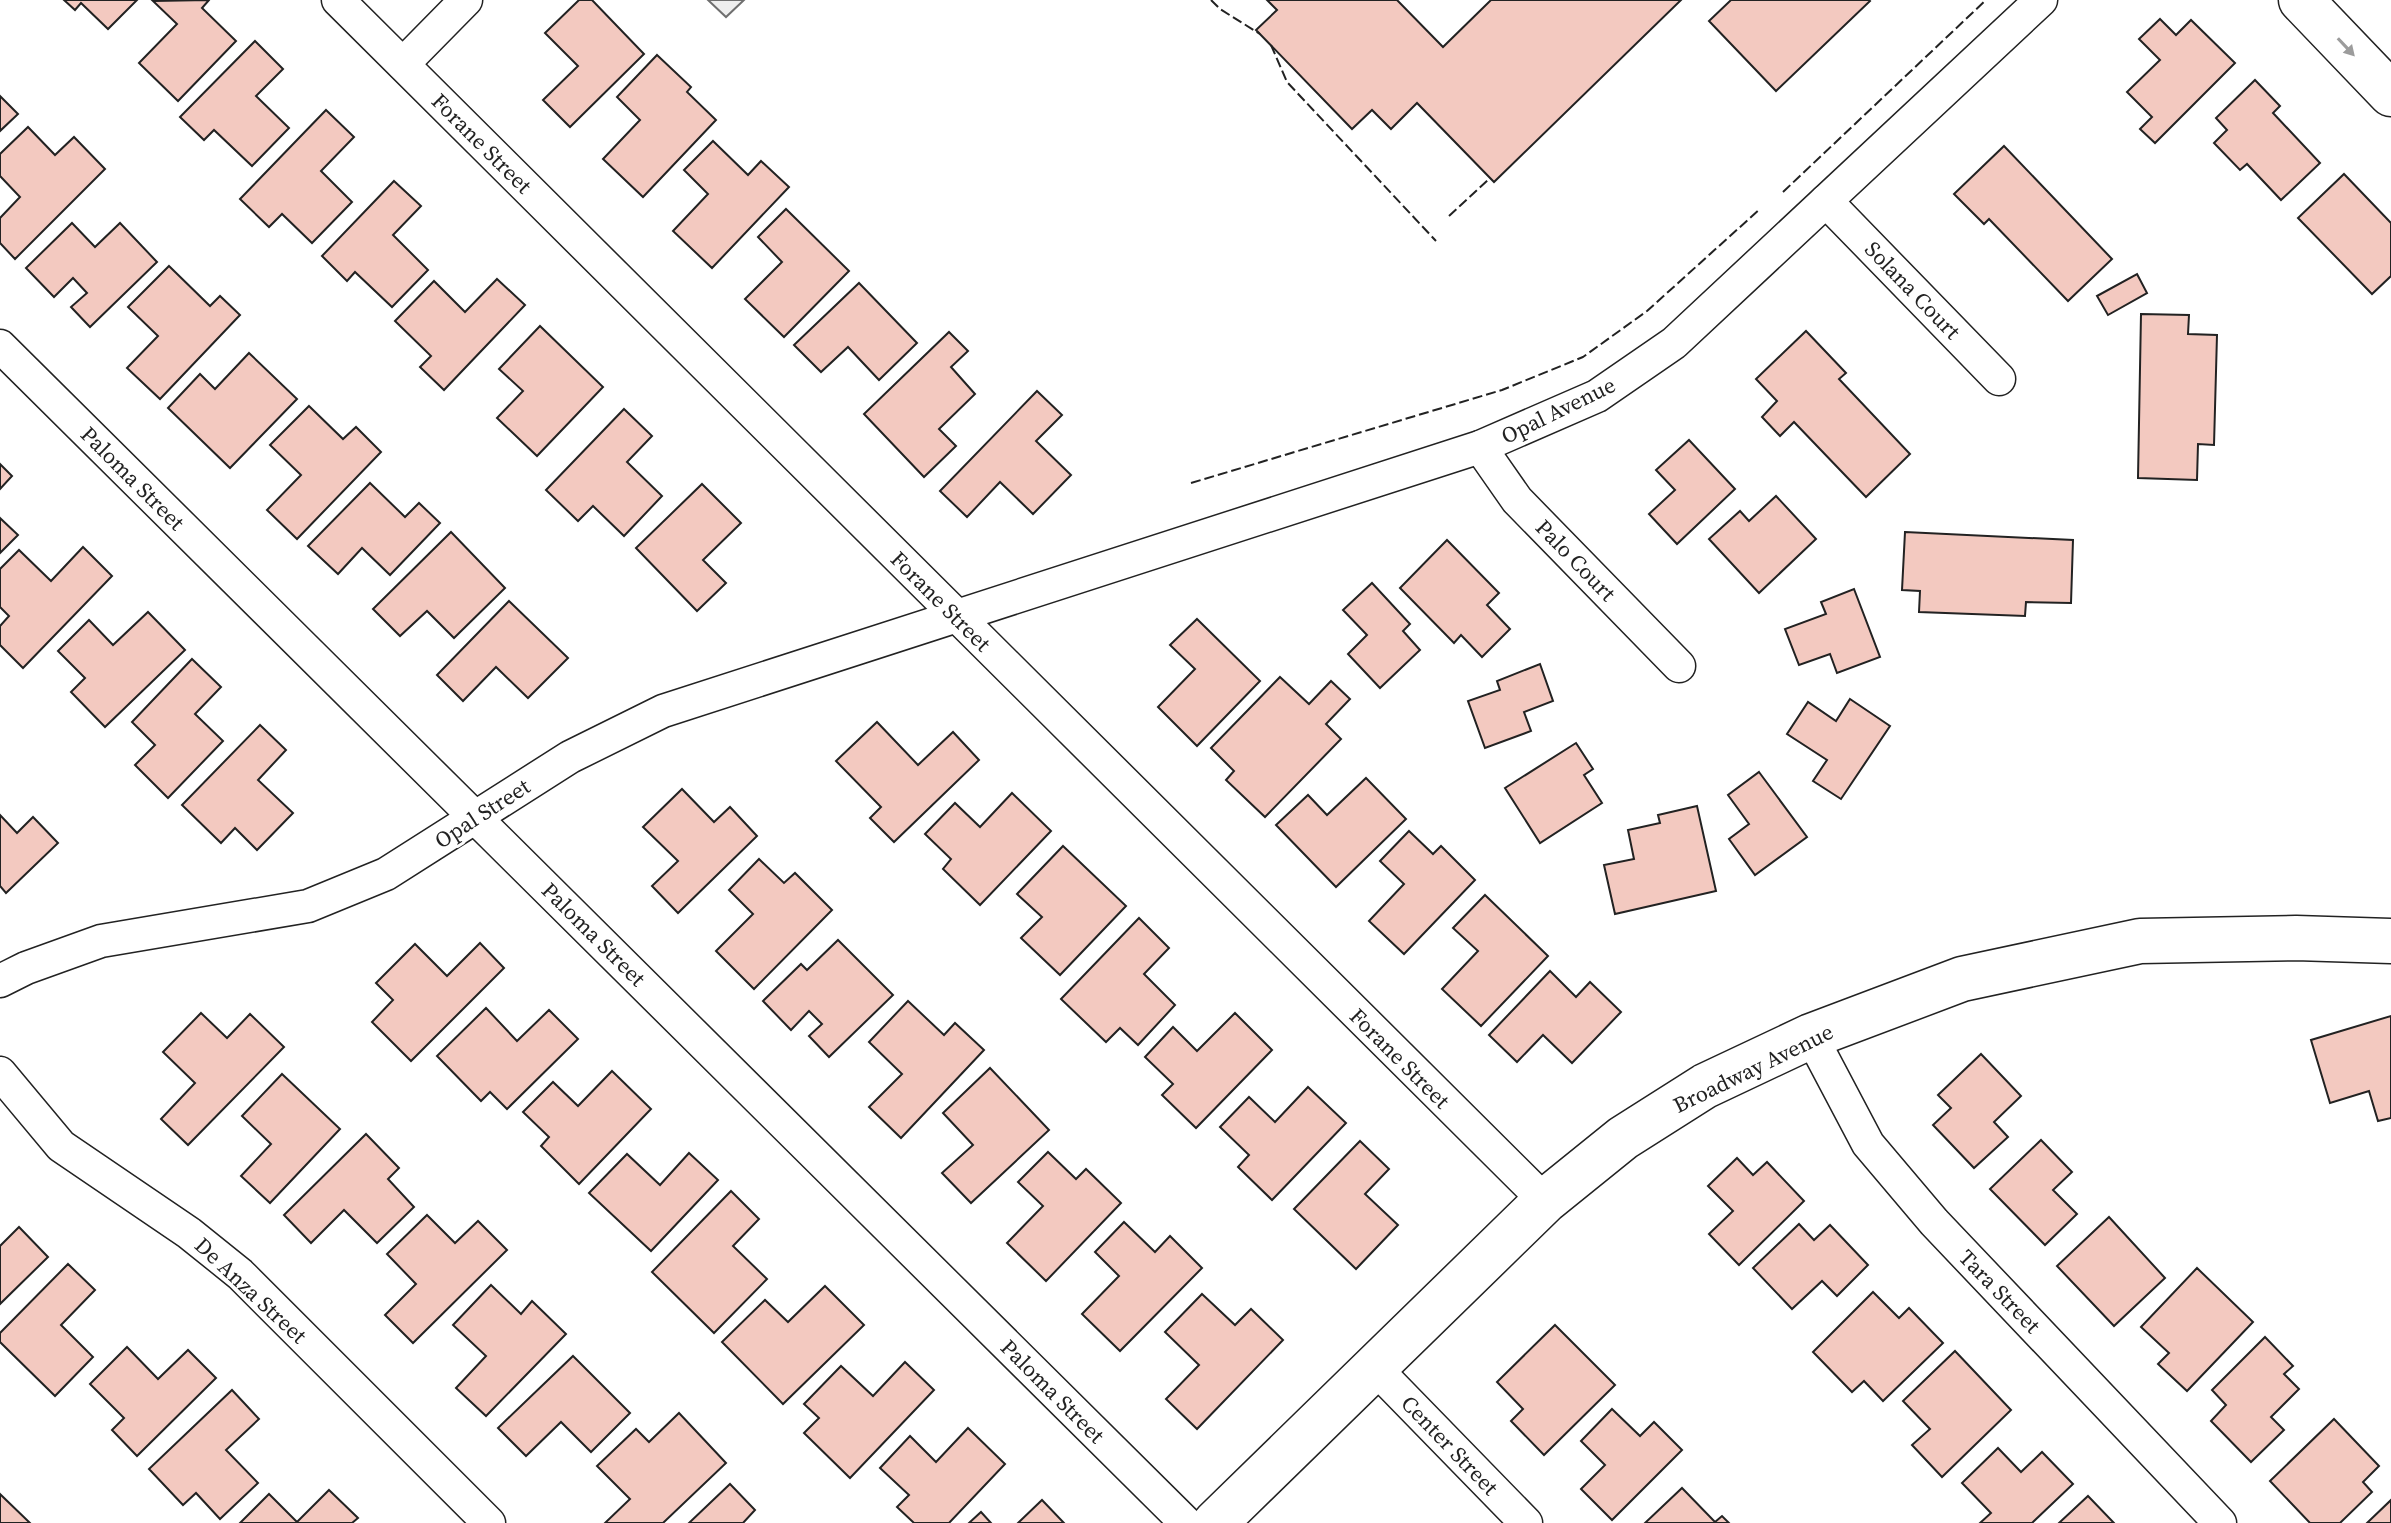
<svg xmlns="http://www.w3.org/2000/svg" width="2391" height="1523" font-family="'Source Serif 4',serif">
	<style>
		.green { fill: #eee; stroke: #6f6f6f; stroke-width: 2 }
		.building { fill: #f3c9c0; stroke: #222; stroke-width: 2 }
		.lines { fill: none; stroke-linecap: round; stroke-linejoin: round }
		.street-casing { stroke: #222; stroke-width: 35 }
		.secondary-casing { stroke: #222; stroke-width: 47 }
		.primary-casing { stroke: #222; stroke-width: 47 }
		.street { stroke: #fff; stroke-width: 32 }
		.secondary { stroke: #fff; stroke-width: 44 }
		.primary { stroke: #fff; stroke-width: 44 }
		.fence { stroke: #222; stroke-width: 2; stroke-dasharray: 10 4; stroke-linecap: butt }
		.oneway { fill: #9c9c9c }
		.labels { text-anchor: middle; stroke-width: 6; stroke-linejoin: round; paint-order: stroke }
		.street-label { font-size: 22px; fill: #222; stroke: #fff }
	</style>
	<rect width="100%" height="100%" fill="#fff"/>
	<polygon class="green" points="708,0 744,0 726,17"/>
	<g class="building">
		<polygon points="64,0 137,0 108,29 81,3 75,10"/>
		<polygon points="209,0 202,8 236,41 178,101 139,63 177,24 153,1"/>
		<polygon points="579,0 592,0 644,54 570,127 543,100 578,66 545,33"/>
		<polygon points="1267,0 1397,0 1443,47 1491,0 1681,0 1494,182 1417,103 1391,129 1372,110 1352,129 1256,30 1277,10"/>
		<polygon points="1731,0 1869,0 1870,1 1776,91 1709,21"/>
		<polygon points="2160,19 2176,35 2191,20 2235,63 2155,143 2140,129 2152,117 2127,92 2160,60 2139,39"/>
		<polygon points="255,41 283,69 256,96 289,128 252,166 214,130 204,140 180,117"/>
		<polygon points="657,55 691,87 687,92 716,120 643,197 603,159 640,120 617,97"/>
		<polygon points="2255,80 2280,106 2273,113 2320,163 2281,200 2247,164 2240,170 2214,143 2227,130 2216,118"/>
		<polygon points="0,96 18,114 0,131"/>
		<polygon points="326,110 354,137 321,171 352,202 312,243 282,214 269,227 240,199"/>
		<polygon points="28,127 55,155 74,137 105,169 15,259 0,243 0,218 20,197 0,176 0,154"/>
		<polygon points="713,141 748,175 761,161 789,187 712,268 673,231 708,194 684,170"/>
		<polygon points="2004,146 2112,259 2068,301 1989,219 1984,224 1954,194"/>
		<polygon points="2344,174 2391,223 2391,276 2372,294 2298,218"/>
		<polygon points="394,181 421,206 393,235 428,270 392,307 355,272 347,281 322,256"/>
		<polygon points="786,209 849,271 784,337 745,299 782,262 758,237"/>
		<polygon points="72,223 95,247 120,223 157,262 90,327 71,307 87,293 73,278 54,297 26,268"/>
		<polygon points="169,266 210,306 220,296 240,315 160,399 127,368 158,336 128,307"/>
		<polygon points="2137,274 2147,293 2108,315 2097,296"/>
		<polygon points="497,279 525,305 444,390 420,367 431,356 395,321 434,281 465,312"/>
		<polygon points="859,283 917,343 879,380 848,347 821,372 794,345"/>
		<polygon points="2141,314 2189,315 2188,334 2217,335 2214,445 2198,444 2197,480 2138,478"/>
		<polygon points="540,326 603,387 537,456 497,418 523,391 499,369"/>
		<polygon points="1806,331 1846,373 1839,379 1910,454 1866,497 1794,422 1780,436 1762,417 1777,401 1756,379"/>
		<polygon points="949,332 968,351 951,367 975,394 939,429 956,446 924,477 864,414"/>
		<polygon points="249,353 297,399 230,468 168,408 200,374 215,389"/>
		<polygon points="1037,391 1062,415 1036,441 1071,475 1033,514 1000,482 967,517 940,491"/>
		<polygon points="309,406 343,439 356,427 381,452 297,539 267,510 301,475 270,445"/>
		<polygon points="624,409 652,436 627,462 662,496 624,536 593,506 578,521 546,490"/>
		<polygon points="1689,440 1735,489 1677,544 1649,514 1675,490 1656,470"/>
		<polygon points="0,464 12,476 0,489"/>
		<polygon points="370,483 405,517 419,503 440,523 390,575 362,548 338,574 308,546"/>
		<polygon points="702,484 741,523 703,560 726,583 697,611 636,548"/>
		<polygon points="1776,496 1816,539 1759,593 1709,539 1740,511 1749,521"/>
		<polygon points="0,518 18,535 0,553"/>
		<polygon points="451,532 505,588 454,638 427,611 400,636 373,609"/>
		<polygon points="1905,532 2073,540 2071,603 2026,602 2025,616 1919,612 1920,591 1902,590"/>
		<polygon points="1447,540 1499,593 1487,605 1510,629 1482,657 1461,635 1454,643 1400,588"/>
		<polygon points="83,547 112,576 23,668 0,645 0,626 9,616 0,607 0,569 19,550 51,581"/>
		<polygon points="1372,583 1410,624 1403,631 1420,650 1380,688 1348,654 1367,635 1343,610"/>
		<polygon points="1854,589 1880,657 1837,673 1830,654 1799,665 1785,629 1826,614 1821,602"/>
		<polygon points="509,601 568,658 528,698 496,667 463,701 437,675"/>
		<polygon points="148,612 185,650 105,727 71,692 85,678 58,651 89,620 113,645"/>
		<polygon points="1197,619 1260,681 1197,746 1158,707 1195,669 1170,645"/>
		<polygon points="192,659 221,687 195,714 223,741 168,798 135,765 155,745 132,722"/>
		<polygon points="1540,664 1553,701 1524,712 1531,731 1485,748 1468,701 1500,690 1497,681"/>
		<polygon points="1280,677 1309,704 1331,681 1350,699 1326,724 1341,739 1265,817 1226,780 1234,771 1211,748"/>
		<polygon points="1850,699 1890,726 1841,799 1813,781 1827,760 1787,734 1808,702 1836,721"/>
		<polygon points="877,722 918,765 953,732 979,760 894,842 870,818 881,807 836,761"/>
		<polygon points="260,725 286,750 258,780 293,813 257,850 235,828 221,843 182,805"/>
		<polygon points="1576,743 1593,769 1584,775 1602,803 1540,843 1505,788"/>
		<polygon points="1759,772 1807,837 1755,875 1729,839 1749,824 1728,795"/>
		<polygon points="1366,778 1406,819 1336,887 1276,825 1308,795 1327,815"/>
		<polygon points="682,789 714,822 730,807 757,836 678,913 652,886 678,861 643,827"/>
		<polygon points="1012,793 1051,831 980,905 943,869 951,859 925,834 955,803 980,827"/>
		<polygon points="1697,806 1716,891 1615,914 1604,865 1634,859 1628,830 1660,823 1658,815"/>
		<polygon points="0,815 17,833 33,817 58,843 6,893 0,886"/>
		<polygon points="1409,831 1433,854 1441,846 1475,880 1404,954 1369,921 1404,884 1380,861"/>
		<polygon points="1063,846 1126,906 1060,975 1021,938 1042,917 1017,894"/>
		<polygon points="759,859 784,883 795,873 832,910 754,989 716,951 753,914 729,890"/>
		<polygon points="1485,895 1548,956 1481,1026 1442,989 1478,951 1453,928"/>
		<polygon points="1139,918 1169,948 1144,974 1175,1005 1138,1045 1120,1028 1106,1042 1061,999"/>
		<polygon points="838,940 893,995 829,1057 809,1036 822,1024 809,1011 791,1030 763,1001 801,964 807,970"/>
		<polygon points="480,943 504,968 411,1061 372,1022 393,1000 376,983 415,944 447,976"/>
		<polygon points="1550,971 1576,997 1590,982 1621,1012 1572,1063 1543,1035 1517,1062 1489,1035"/>
		<polygon points="908,1001 944,1035 955,1023 984,1050 901,1138 869,1107 902,1074 869,1042"/>
		<polygon points="486,1008 517,1041 549,1010 578,1039 507,1109 490,1092 481,1101 437,1056"/>
		<polygon points="201,1013 227,1038 250,1014 284,1047 188,1145 161,1119 195,1083 163,1052"/>
		<polygon points="1235,1013 1272,1050 1196,1128 1162,1095 1173,1084 1145,1057 1173,1027 1197,1051"/>
		<polygon points="2391,1016 2391,1118 2378,1121 2369,1091 2330,1103 2311,1040"/>
		<polygon points="1981,1054 2021,1096 1994,1122 2008,1137 1974,1168 1933,1125 1951,1108 1938,1095"/>
		<polygon points="990,1068 1049,1130 971,1203 942,1173 973,1145 943,1113"/>
		<polygon points="612,1071 651,1109 579,1184 541,1146 549,1137 523,1112 553,1082 578,1106"/>
		<polygon points="282,1074 340,1129 270,1203 241,1176 271,1144 242,1116"/>
		<polygon points="1308,1087 1346,1123 1272,1200 1238,1167 1249,1155 1220,1127 1249,1097 1275,1122"/>
		<polygon points="366,1134 399,1168 388,1179 414,1207 377,1243 344,1210 311,1243 284,1215"/>
		<polygon points="2041,1140 2072,1172 2053,1190 2077,1214 2045,1245 1990,1189"/>
		<polygon points="1360,1141 1389,1169 1365,1194 1398,1225 1356,1269 1294,1209"/>
		<polygon points="1048,1152 1076,1179 1086,1169 1121,1203 1046,1281 1007,1243 1043,1206 1018,1182"/>
		<polygon points="689,1153 718,1180 651,1251 589,1193 627,1154 660,1185"/>
		<polygon points="1737,1158 1753,1175 1767,1162 1804,1201 1739,1265 1709,1234 1733,1211 1708,1186"/>
		<polygon points="731,1191 759,1219 733,1246 767,1279 714,1333 652,1272"/>
		<polygon points="427,1215 455,1243 478,1221 507,1250 413,1343 385,1315 416,1284 387,1254"/>
		<polygon points="2109,1217 2165,1278 2114,1326 2057,1266"/>
		<polygon points="1124,1222 1155,1252 1170,1236 1202,1268 1120,1351 1082,1314 1119,1276 1095,1252"/>
		<polygon points="1799,1224 1814,1240 1830,1225 1868,1265 1837,1296 1822,1281 1792,1309 1753,1268"/>
		<polygon points="19,1227 48,1257 0,1304 0,1246"/>
		<polygon points="68,1264 95,1290 61,1325 93,1357 55,1396 0,1342 0,1333"/>
		<polygon points="2197,1268 2253,1322 2187,1391 2158,1364 2169,1353 2141,1327"/>
		<polygon points="491,1285 521,1314 532,1301 566,1334 486,1416 456,1388 486,1356 453,1325"/>
		<polygon points="825,1286 864,1325 783,1404 722,1342 765,1300 788,1322"/>
		<polygon points="1873,1292 1899,1318 1909,1308 1943,1343 1883,1401 1864,1381 1852,1392 1813,1352"/>
		<polygon points="1202,1294 1235,1325 1251,1309 1283,1340 1197,1429 1166,1399 1199,1365 1165,1332"/>
		<polygon points="1555,1325 1615,1385 1544,1455 1511,1421 1523,1409 1497,1382"/>
		<polygon points="2265,1337 2293,1366 2284,1374 2299,1389 2271,1417 2284,1430 2251,1462 2211,1421 2226,1405 2212,1390"/>
		<polygon points="127,1347 158,1379 188,1350 216,1378 137,1456 112,1430 124,1418 90,1384"/>
		<polygon points="1955,1351 2011,1410 1942,1477 1912,1445 1930,1429 1903,1401"/>
		<polygon points="573,1356 630,1413 591,1452 561,1422 526,1456 498,1428"/>
		<polygon points="905,1362 934,1390 850,1478 804,1433 819,1418 804,1404 841,1366 873,1396"/>
		<polygon points="232,1390 259,1419 226,1450 258,1483 220,1519 196,1493 183,1505 149,1469"/>
		<polygon points="1612,1409 1640,1436 1654,1422 1682,1450 1612,1520 1581,1489 1605,1465 1581,1441"/>
		<polygon points="679,1413 726,1463 663,1523 605,1523 630,1499 597,1466 636,1429 649,1442"/>
		<polygon points="2334,1419 2379,1466 2363,1482 2372,1492 2340,1523 2310,1523 2270,1481"/>
		<polygon points="968,1428 1005,1464 949,1523 914,1523 897,1507 909,1495 880,1468 910,1436 936,1462"/>
		<polygon points="1998,1448 2021,1472 2042,1452 2073,1484 2032,1523 1980,1523 1991,1513 1962,1483"/>
		<polygon points="730,1484 755,1510 743,1523 689,1523"/>
		<polygon points="1682,1488 1715,1522 1722,1516 1729,1523 1645,1523"/>
		<polygon points="329,1490 358,1518 352,1523 240,1523 269,1494 297,1522"/>
		<polygon points="0,1494 30,1523 0,1523"/>
		<polygon points="2088,1496 2114,1523 2059,1523"/>
		<polygon points="1042,1500 1064,1523 1018,1523"/>
		<polygon points="2391,1500 2391,1523 2367,1523"/>
		<polygon points="981,1512 991,1523 969,1523"/>
	</g>
	<g class="lines">
		<g class="street-casing">
			<g id="street">
				<polyline points="338,0 1545,1201"/>
				<polyline points="403,64 466,0"/>
				<polyline points="1826,201 1999,379"/>
				<polyline points="0,346 1186,1523"/>
				<polyline points="1480,447 1517,500 1679,666"/>
				<polyline points="0,981 26,968 101,941 308,906 386,874 570,757 663,711 1480,447 1597,396 1674,343 2041,0"/>
				<polyline points="1811,1036 1868,1144 1934,1222 2220,1523"/>
				<polyline points="0,1073 61,1146 189,1233 240,1274 489,1523"/>
				<polyline points="1375,1368 1526,1523"/>
			</g>
		</g>
		<g class="secondary-casing">
			<polyline id="secondary" points="1215,1523 1545,1201 1623,1138 1705,1086 1811,1036 1962,979 2140,941 2296,938 2391,941"/>
		</g>
		<g class="primary-casing">
			<polyline id="primary" points="2301,0 2391,94"/>
		</g>
		<use href="#street" class="street"/>
		<use href="#secondary" class="secondary"/>
		<use href="#primary" class="primary"/>
		<g class="fence">
			<polyline points="1211,0 1220,9 1260,34"/>
			<polyline points="1271,45 1287,82 1436,241"/>
			<polyline points="1783,192 1986,0"/>
			<polyline points="1449,216 1490,178"/>
			<polyline points="1191,483 1502,390 1583,357 1647,311 1760,209"/>
		</g>
	</g>
	<defs><path id="oneway-solid" d="M-6-.8H1V-3.2L6.5 0L1 3.2V.8H-6Z" transform="scale(2)"/></defs>
	<use class="oneway" href="#oneway-solid" transform="translate(2346 47) rotate(47)"/>
	<g class="labels">
		<g class="street-label">
			<text transform="translate(482 143) rotate(45)" y="8">Forane Street</text>
			<text transform="translate(1913 290) rotate(46)" y="8">Solana Court</text>
			<text transform="translate(1558 410) rotate(-26)" y="8">Opal Avenue</text>
			<text transform="translate(133 478) rotate(45)" y="8">Paloma Street</text>
			<text transform="translate(1576 560) rotate(46)" y="8">Palo Court</text>
			<text transform="translate(941 601) rotate(45)" y="8">Forane Street</text>
			<text transform="translate(482 813) rotate(-33)" y="8">Opal Street</text>
			<text transform="translate(594 934) rotate(45)" y="8">Paloma Street</text>
			<text transform="translate(1400 1058) rotate(45)" y="8">Forane Street</text>
			<text transform="translate(1753 1068) rotate(-26)" y="8">Broadway Avenue</text>
			<text transform="translate(251 1290) rotate(43)" y="8">De Anza Street</text>
			<text transform="translate(2000 1291) rotate(46)" y="8">Tara Street</text>
			<text transform="translate(1053 1391) rotate(45)" y="8">Paloma Street</text>
			<text transform="translate(1450 1445) rotate(46)" y="8">Center Street</text>
		</g>
	</g>
</svg>
